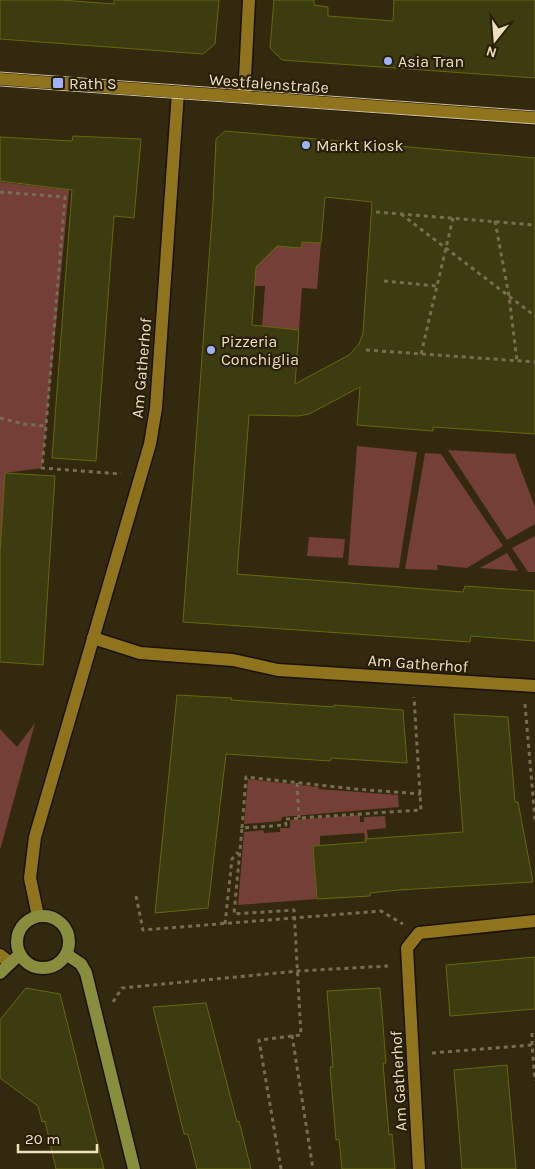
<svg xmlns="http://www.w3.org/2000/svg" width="535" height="1169" font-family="Karla,sans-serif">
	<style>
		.green { fill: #733f37 }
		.building { fill: #3c3c10; stroke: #67680a; fill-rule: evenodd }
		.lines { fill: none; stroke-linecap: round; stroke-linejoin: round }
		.lane-casing { stroke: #1a1100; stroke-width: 15 }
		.street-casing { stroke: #1a1100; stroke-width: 15 }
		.secondary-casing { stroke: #1a1100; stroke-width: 15 }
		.path { stroke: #786d4f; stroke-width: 3; stroke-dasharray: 4 4; stroke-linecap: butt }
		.lane { stroke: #8f741d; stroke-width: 12 }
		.street { stroke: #8f741d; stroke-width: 12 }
		.secondary { stroke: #888e3e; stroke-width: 12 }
		.tram { stroke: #d1c4a0; stroke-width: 1 }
		.poi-dot { fill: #9db4fd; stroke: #281f06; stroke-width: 2 }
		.labels { text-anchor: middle; stroke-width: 4.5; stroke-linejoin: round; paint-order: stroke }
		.poi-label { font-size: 16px; fill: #efe1bb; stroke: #281f06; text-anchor: start }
		.street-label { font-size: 16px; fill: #efe1bb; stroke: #281f06 }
	</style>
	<rect width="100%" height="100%" fill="#32290f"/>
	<g class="green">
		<polygon points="0,182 69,190 42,468 5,473 0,554"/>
		<polygon points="255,237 282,246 301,248 302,242 321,243 317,289 302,288 299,330 284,329 260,355 265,286 254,286"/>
		<polygon points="357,446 417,452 399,568 348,565"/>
		<polygon points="448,450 515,454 535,507 535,524 507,540"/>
		<polygon points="425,453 441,454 503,546 467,568 437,565 438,570 405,569"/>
		<polygon points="535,536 535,572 528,572 512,548"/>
		<polygon points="309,537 345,539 343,558 307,556"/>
		<polygon points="507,553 518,571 480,568"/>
		<polygon points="35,723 0,850 0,729 17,747"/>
		<polygon points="248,779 318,787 319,789 398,795 399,807 282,817 281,821 244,824"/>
		<polygon points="360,815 360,822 364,822 364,817 385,816 386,828 367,830 368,839 365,839 364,833 320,836 320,845 313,846 317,899 238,905 244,832 263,830 264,833 280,832 280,828 290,828 290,820"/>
	</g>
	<g class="building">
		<polygon points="0,0 61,0 114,4 114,0 219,0 215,44 203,54 0,39"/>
		<polygon points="274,0 314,0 314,5 328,7 328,16 393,21 394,0 535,0 535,78 282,60 270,48"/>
		<path d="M225,131L535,158V434L433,427V431L357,425L360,387L309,414L298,416L249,415L237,574L463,592L465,586L535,591V641L471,636L470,642L183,622L213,204L216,139ZM325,197L372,202L363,333L359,344L349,355L295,384L299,330L252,325L256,267L277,246L301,248L302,242L321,243Z"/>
		<polygon points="73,136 141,139 134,218 114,216 96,461 52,458 72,190 0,181 0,137 72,141"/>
		<polygon points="5,473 55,476 43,665 0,662 0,552"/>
		<polygon points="177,695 232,698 231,700 334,707 334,705 403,710 407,763 331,758 330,761 226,754 208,908 155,913"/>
		<polygon points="454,714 508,717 515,802 518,802 533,882 398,890 370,893 370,896 317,899 313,846 366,842 365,839 463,832"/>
		<polygon points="535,957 535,1009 450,1016 446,965"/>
		<polygon points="26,988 60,994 104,1169 56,1169 45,1121 42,1122 38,1106 0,1078 0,1020"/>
		<polygon points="380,988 386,1063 383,1063 389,1135 392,1134 395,1169 342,1169 339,1139 336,1140 330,1067 333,1067 327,991"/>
		<polygon points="206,1003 237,1122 239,1121 251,1169 197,1169 188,1134 184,1134 153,1007"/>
		<polygon points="507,1065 516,1169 462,1169 454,1070"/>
	</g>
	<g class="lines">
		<g class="lane-casing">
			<polyline id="lane" points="0,955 10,963"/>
		</g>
		<g class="street-casing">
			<g id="street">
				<polyline points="0,79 535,118"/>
				<polyline points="244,97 249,0"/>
				<polyline points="93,638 140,653 233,660 278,670 535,686"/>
				<polyline points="38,916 30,878 35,837 150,444 156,408 178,92"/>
				<polyline points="419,1169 407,948 419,933 535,921"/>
			</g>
		</g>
		<g class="secondary-casing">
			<g id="secondary">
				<circle cx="43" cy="942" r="26"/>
				<polyline points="66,954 81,964 86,973 134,1169"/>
				<polyline points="0,973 20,954"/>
			</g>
		</g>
		<g class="path">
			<polyline points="0,192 65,197 46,426"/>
			<polyline points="376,212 535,225"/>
			<polyline points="401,214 535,316"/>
			<polyline points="495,221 509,296 517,361"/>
			<polyline points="384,281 437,286"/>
			<polyline points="366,350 535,362"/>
			<polyline points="421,354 453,218"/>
			<polyline points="0,418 24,424 46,426 42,468 121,474"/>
			<polyline points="525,704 535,820"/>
			<polyline points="297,783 299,818"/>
			<polyline points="242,828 246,777 355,789 421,794"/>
			<polyline points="136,896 143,930 381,911 403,924"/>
			<polyline points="225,924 232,859 238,852"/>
			<polyline points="113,1002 122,988 298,971 388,966"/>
			<polyline points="292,1035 313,1169"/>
			<polyline points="532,1045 532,1033 535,1033"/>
			<polyline points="432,1053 532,1045 535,1081"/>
			<polyline points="281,1169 259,1040 301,1035 294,910 234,914 242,828 286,825 285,819 421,810 414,697"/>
		</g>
		<use href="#lane" class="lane"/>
		<use href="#street" class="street"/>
		<use href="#secondary" class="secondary"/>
		<g class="tram">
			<polyline points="0,72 535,111"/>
			<polyline points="0,86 535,124"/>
		</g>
	</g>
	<g class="poi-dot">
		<circle cx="388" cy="61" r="5"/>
		<rect x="52" y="77" width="12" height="12" rx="2.5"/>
		<circle cx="306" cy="145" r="5"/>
		<circle cx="211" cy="350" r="5"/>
	</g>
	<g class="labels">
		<g class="poi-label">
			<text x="398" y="67">Asia Tran</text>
			<text x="69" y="89">Rath S</text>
			<text x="316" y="151">Markt Kiosk</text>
			<text x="221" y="347">Pizzeria<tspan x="221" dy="18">Conchiglia</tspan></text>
		</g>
		<g class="street-label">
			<text transform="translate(269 83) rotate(4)" y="6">Westfalenstraße</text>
			<text transform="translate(141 368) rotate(-85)" y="6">Am Gatherhof</text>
			<text transform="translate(418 663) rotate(4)" y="6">Am Gatherhof</text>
			<text transform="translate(398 1081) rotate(-93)" y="6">Am Gatherhof</text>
		</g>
	</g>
	<g transform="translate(495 40) rotate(197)" stroke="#281f06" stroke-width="4" paint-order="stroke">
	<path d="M0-4L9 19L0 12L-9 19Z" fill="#efe1bb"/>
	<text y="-8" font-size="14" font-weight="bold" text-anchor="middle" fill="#efe1bb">N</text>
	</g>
	<path d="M18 1144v8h79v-8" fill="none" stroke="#efe1bb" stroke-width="2.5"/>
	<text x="25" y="1144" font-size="15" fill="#efe1bb" stroke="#281f06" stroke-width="4" paint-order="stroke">20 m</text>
</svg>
